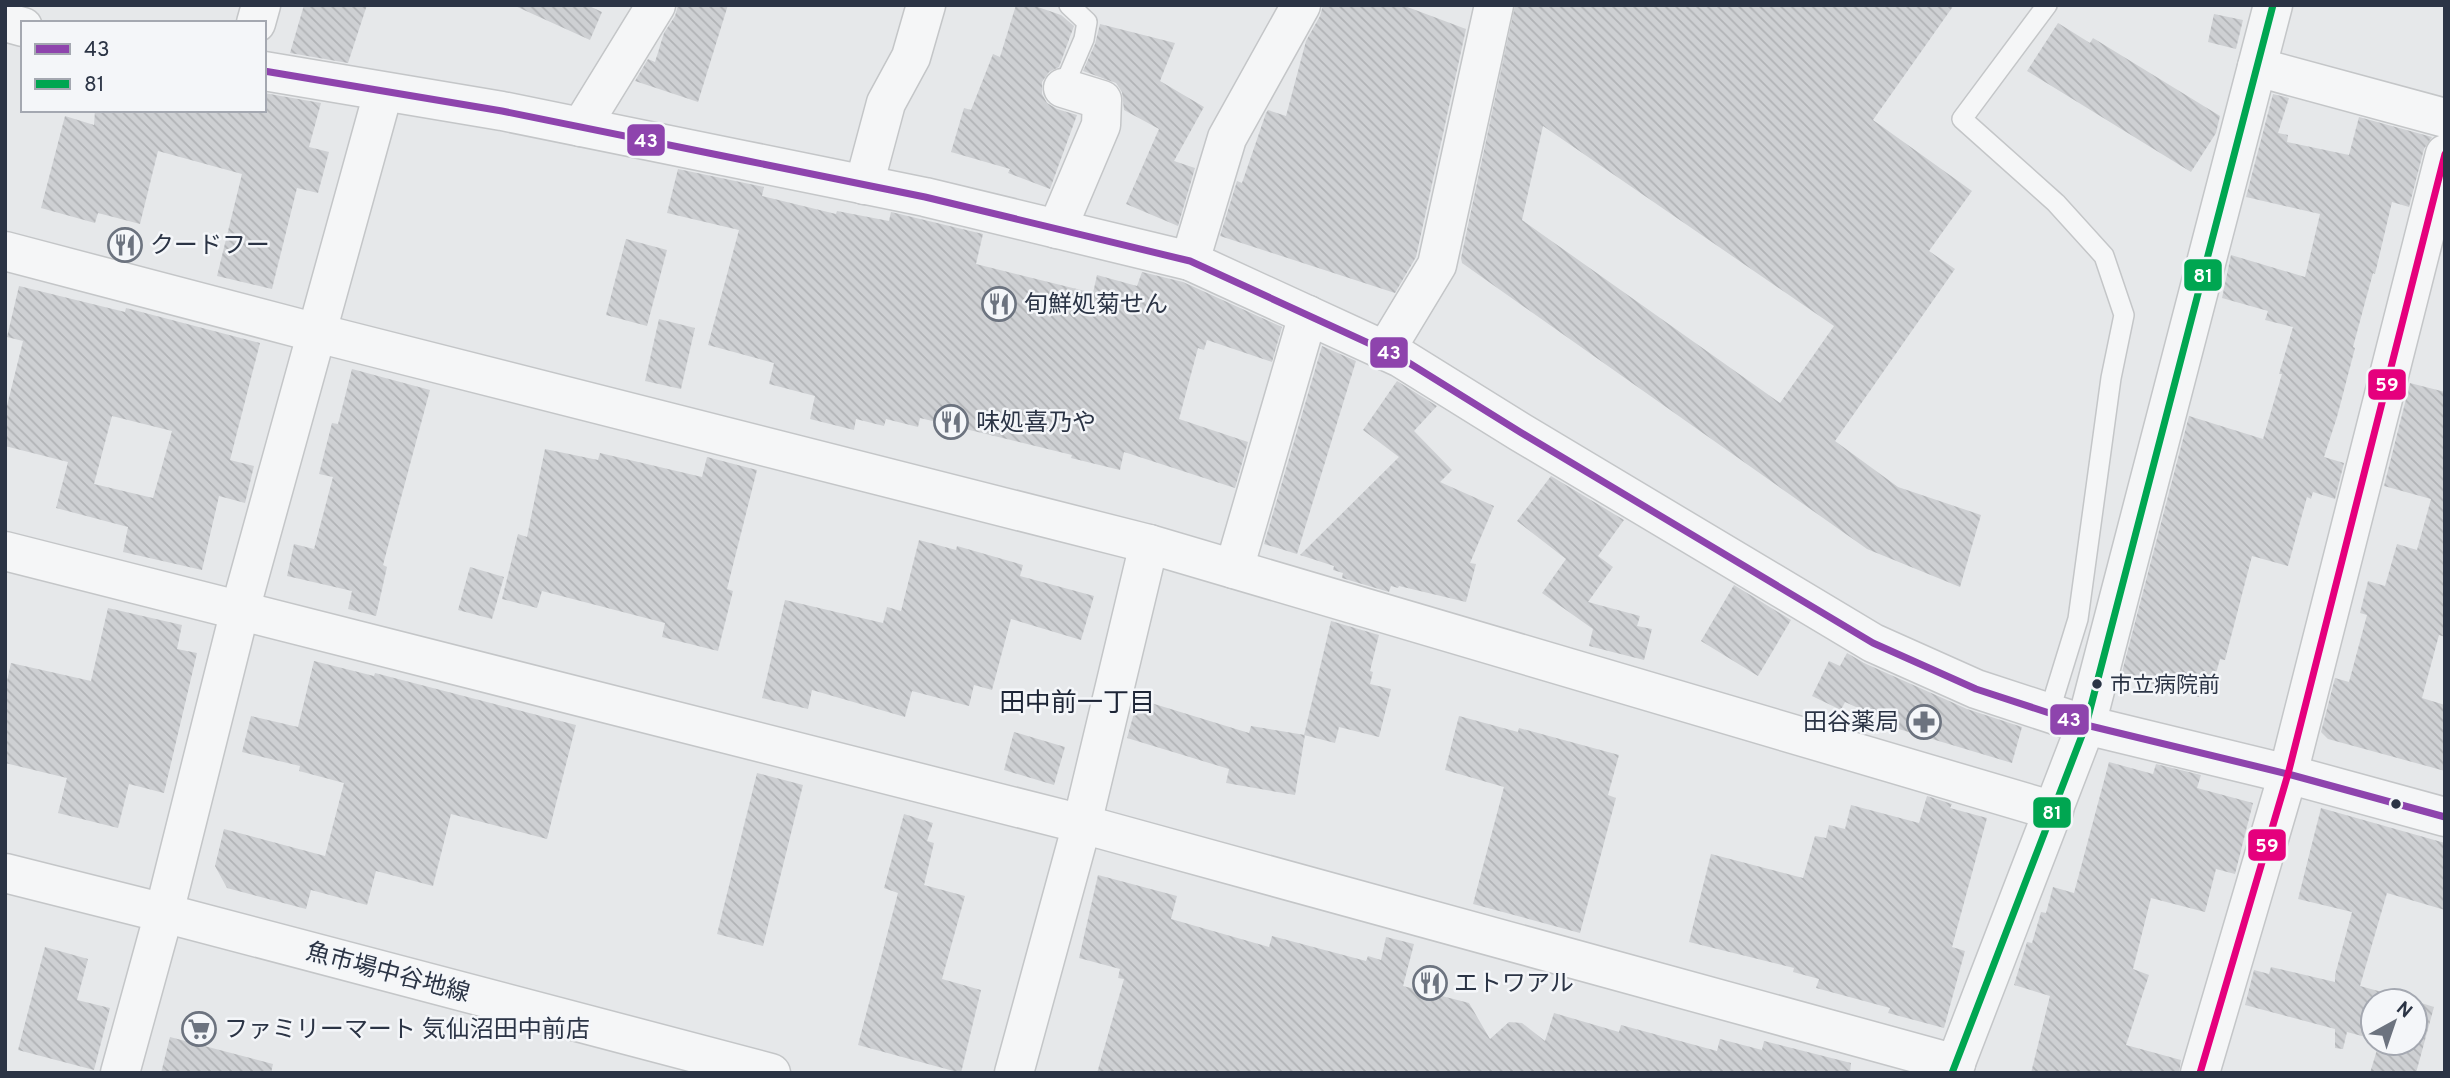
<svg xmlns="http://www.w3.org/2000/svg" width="2450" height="1078" font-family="Overpass,'Noto Sans JP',sans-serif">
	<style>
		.building { fill: url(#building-back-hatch); fill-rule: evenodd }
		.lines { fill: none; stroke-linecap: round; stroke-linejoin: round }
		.service-casing { stroke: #c4c6c8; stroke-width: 22 }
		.minor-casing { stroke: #c4c6c8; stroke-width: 41 }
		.tertiary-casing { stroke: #c4c6c8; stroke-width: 41 }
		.service { stroke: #f5f6f7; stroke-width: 19 }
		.minor { stroke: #f5f6f7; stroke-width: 38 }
		.tertiary { stroke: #f5f6f7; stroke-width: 38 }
		.bus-1-casing { stroke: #f4f6f9; stroke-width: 12 }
		.bus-2-casing { stroke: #f4f6f9; stroke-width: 12 }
		.bus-3-casing { stroke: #f4f6f9; stroke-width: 12 }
		.bus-1 { stroke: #8e44ad; stroke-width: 7 }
		.bus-2 { stroke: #00a651; stroke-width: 7 }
		.bus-3 { stroke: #e5007d; stroke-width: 7 }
		.bus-dot { fill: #2b3445; stroke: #f4f6f9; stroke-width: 2.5 }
		.labels { text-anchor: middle; stroke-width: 5; stroke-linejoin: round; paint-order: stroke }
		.bus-label { font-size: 22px; fill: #2b3445; stroke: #f4f6f9; text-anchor: start }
		.poi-label { font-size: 24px; fill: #2b3445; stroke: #f4f6f9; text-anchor: start }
		.street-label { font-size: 24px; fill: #2b3445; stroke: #f4f6f9 }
		.neighbourhood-label { font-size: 26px; fill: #1d2536; stroke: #f4f6f9 }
		.line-badge { stroke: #f4f6f9; stroke-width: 2.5 }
		.badge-label { font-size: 19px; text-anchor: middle; font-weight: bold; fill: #fff }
	</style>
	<defs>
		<pattern id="building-back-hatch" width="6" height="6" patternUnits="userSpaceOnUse" patternTransform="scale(1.75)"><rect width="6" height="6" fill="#ced0d3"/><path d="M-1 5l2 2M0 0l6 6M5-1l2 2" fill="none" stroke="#b1b3b6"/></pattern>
	</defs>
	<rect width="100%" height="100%" fill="#e6e8ea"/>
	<g class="building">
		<polygon points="304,5 367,5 348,63 290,53"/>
		<polygon points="513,5 587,5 602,12 590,40"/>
		<polygon points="678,5 728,5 698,102 635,81 648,59 655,62 664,33 675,16"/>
		<polygon points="1016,5 1032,5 1061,15 1074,26 1059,67 1049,72 1042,82 1042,94 1047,103 1057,109 1077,115 1050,189 1008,173 1010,169 951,152 964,108 971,110 993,54 1000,57"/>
		<polygon points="1323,5 1402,5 1466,29 1416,257 1395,293 1220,236 1237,181 1242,183 1266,113 1268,110 1286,116 1306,41 1320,16"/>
		<path d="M1515,5H1954L1873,120L1972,191L1929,251L1955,269L1835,441L1898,487L1981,515L1960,587L1867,549L1462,263L1461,258ZM1543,126L1834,326L1780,403L1522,220Z"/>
		<polygon points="2214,14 2243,20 2236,49 2208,42"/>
		<polygon points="2058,23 2090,43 2093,38 2220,116 2216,133 2191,172 2027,71"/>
		<polygon points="1100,24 1175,43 1160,81 1204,107 1174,161 1195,168 1178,226 1126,204 1159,129 1124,110 1122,92 1116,83 1083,71 1095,44"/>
		<polygon points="264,93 321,103 309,147 329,152 318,193 297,188 272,289 217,276 242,174 158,151 140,224 98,213 95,223 41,208 65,116 94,125 95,110 264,110"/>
		<polygon points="2273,94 2289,98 2278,133 2288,135 2287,142 2349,155 2359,117 2432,137 2424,149 2409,207 2392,202 2375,274 2373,273 2353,347 2355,348 2337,417 2324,457 2344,463 2335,499 2313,492 2311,499 2307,497 2288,566 2252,556 2225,660 2220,659 2215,677 2205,674 2199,697 2121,676 2189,416 2263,439 2282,374 2279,374 2293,327 2265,320 2268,311 2222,298 2231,255 2305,277 2320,214 2246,197"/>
		<polygon points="678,169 764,187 762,196 836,214 837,211 889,221 891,212 983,234 976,264 1093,293 1097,275 1137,286 1142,272 1183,282 1282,327 1272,362 1207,340 1204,350 1198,348 1179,419 1248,442 1235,488 1124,452 1120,470 1071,458 1072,455 920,418 918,427 886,419 884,426 856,419 854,430 810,419 815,396 769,384 774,363 708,345 739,230 667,213"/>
		<polygon points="626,239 667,250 647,326 606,315"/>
		<path d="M19,286L125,312L126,308L260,343L230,460L254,466L245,503L219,496L202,570L123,552L128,527L56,508L68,462L5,446V414L23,341L7,337ZM112,416L172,431L153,498L94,484Z"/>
		<polygon points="659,319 695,328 681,389 645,381"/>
		<polygon points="1322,346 1356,361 1297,554 1264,544"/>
		<polygon points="352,369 430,390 383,565 387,567 376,616 348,609 352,591 287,576 294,544 314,549 333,477 319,474 332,423 338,424"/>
		<polygon points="1397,381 1437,406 1414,431 1452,470 1440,482 1494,506 1470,563 1476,564 1466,602 1399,586 1398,588 1391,586 1389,592 1342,578 1343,573 1333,570 1334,566 1300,555 1399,457 1363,430"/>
		<polygon points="2410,383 2445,392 2445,637 2439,635 2422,698 2445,705 2445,771 2328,739 2321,732 2335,678 2349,682 2367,615 2360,613 2368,581 2385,586 2397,544 2417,550 2431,499 2384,486"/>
		<polygon points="545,449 598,460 600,453 702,477 707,457 757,470 727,589 733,591 718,651 662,637 665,623 542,591 537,608 502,599 518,534 527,537"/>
		<polygon points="1551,476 1624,520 1598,556 1613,567 1588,602 1640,616 1637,626 1652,629 1644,660 1589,646 1593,629 1542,593 1566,559 1517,521"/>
		<polygon points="919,540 956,550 957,546 1023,565 1020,576 1094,596 1081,640 1011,619 992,690 974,685 969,706 912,691 905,717 812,690 808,709 762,698 785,600 883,623 887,607 901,611"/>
		<polygon points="470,567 504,577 492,619 458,610"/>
		<polygon points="1734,585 1791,620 1758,676 1701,641"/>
		<polygon points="108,608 182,625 177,649 197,653 164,793 129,784 118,828 58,813 67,778 5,763 5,690 11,663 91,681"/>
		<polygon points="1331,621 1379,635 1370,671 1373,672 1370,684 1391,689 1379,737 1339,727 1335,743 1304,735"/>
		<polygon points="1847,653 1864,663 1967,709 2022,727 2012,763 1892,727 1893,724 1845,702 1841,710 1812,696 1829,661 1840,666"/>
		<polygon points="314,661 374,676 375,673 576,725 547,839 451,814 433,886 376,871 367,905 311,890 306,909 227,888 215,866 224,829 325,856 344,783 299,771 300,766 242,752 251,716 298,727"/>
		<polygon points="1138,699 1249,733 1251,726 1305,735 1295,795 1226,783 1229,769 1127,738"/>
		<polygon points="1459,716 1518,732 1519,728 1619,755 1608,795 1616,798 1580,933 1473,904 1504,787 1445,770"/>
		<polygon points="1014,732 1065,747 1054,785 1004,770"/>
		<polygon points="2109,762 2153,774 2156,764 2201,775 2197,788 2253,803 2235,874 2216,869 2205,912 2151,898 2133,969 2149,975 2126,1045 2181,1060 2179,1073 2031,1073 2050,996 2014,985 2027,942 2032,943 2041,912 2046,913 2053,887 2074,893"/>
		<polygon points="757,773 803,785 763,946 717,934"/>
		<polygon points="1927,796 1952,804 1950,808 1987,818 1952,947 1965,951 1944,1028 1888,1013 1890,1008 1816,988 1819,979 1793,972 1794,968 1689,942 1711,854 1803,878 1815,836 1826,838 1829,825 1845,829 1851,805 1919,823"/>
		<polygon points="2321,808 2445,843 2445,910 2387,893 2360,986 2415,1001 2373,1001 2373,1039 2347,1032 2343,1049 2335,1048 2335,1029 2245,1005 2254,970 2269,974 2271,967 2335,982 2335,975 2352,912 2298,899"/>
		<polygon points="904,814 933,823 927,841 934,843 924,885 965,896 942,979 981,990 961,1073 858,1045 898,893 884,888"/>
		<polygon points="1098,875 1177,896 1171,919 1269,947 1272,936 1366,961 1368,956 1381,960 1386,937 1414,944 1403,986 1469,1003 1490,1039 1509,1022 1522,1023 1545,1041 1554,1013 1619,1032 1621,1025 1717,1051 1720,1039 1762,1050 1764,1041 1851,1063 1850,1073 1097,1073 1124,979 1118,978 1120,969 1079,958"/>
		<polygon points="45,947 88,959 77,1000 110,1008 94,1070 18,1050"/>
		<polygon points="2415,1001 2434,1007 2416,1073 2370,1073 2379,1043 2415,1043"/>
		<polygon points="170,1037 273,1064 271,1073 161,1073"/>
	</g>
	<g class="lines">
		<g class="service-casing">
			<g id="service">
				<polyline points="2047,5 1962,119 2056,203 2104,256 2124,315 2111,378 2078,619 2049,713"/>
				<polyline points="1063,88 1084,39 1087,22 1069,5"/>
			</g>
		</g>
		<g class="minor-casing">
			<g id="minor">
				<polyline points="5,22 23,27"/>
				<polyline points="256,23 261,5"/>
				<polyline points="2257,67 2445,118"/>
				<polyline points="264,71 502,111 743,160 925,197 1190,261 1401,358 1520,432 1873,643 1976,689 2086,725 2288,774 2445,817"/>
				<polyline points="581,127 656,5"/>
				<polyline points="864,185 886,103 911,57 926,5"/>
				<polyline points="1057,229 1101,125 1102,100 1063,88"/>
				<polyline points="5,251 317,333 1149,544 2054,811"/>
				<polyline points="1190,261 1227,138 1301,5"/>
				<polyline points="1385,351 1437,265 1494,5"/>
				<polyline points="5,551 1082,824 1956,1064"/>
				<polyline points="1234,569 1308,315"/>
				<polyline points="120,1073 164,913 240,610 383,93"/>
				<polyline points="1014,1073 1082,824 1149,544"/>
				<polyline points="1952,1073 2086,725 2273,5"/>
				<polyline points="2200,1073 2288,774 2445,154"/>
			</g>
		</g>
		<g class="tertiary-casing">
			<polyline id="tertiary" points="5,873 164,913 771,1073"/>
		</g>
		<use href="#service" class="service"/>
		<use href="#minor" class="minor"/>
		<use href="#tertiary" class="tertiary"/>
		<g class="bus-1-casing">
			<polyline id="bus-1" points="264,71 502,111 743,160 925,197 1190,261 1401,358 1520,432 1873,643 1976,689 2086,725 2288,774 2445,817"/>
		</g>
		<g class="bus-2-casing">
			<polyline id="bus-2" points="1952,1073 2086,725 2273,5"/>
		</g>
		<g class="bus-3-casing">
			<polyline id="bus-3" points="2200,1073 2288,774 2445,154"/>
		</g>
		<use href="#bus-1" class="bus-1"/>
		<use href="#bus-2" class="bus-2"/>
		<use href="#bus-3" class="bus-3"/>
	</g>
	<defs>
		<g id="restaurant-ring" transform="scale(1.75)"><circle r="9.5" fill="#f4f6f9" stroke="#6c737f" stroke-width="1.5"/><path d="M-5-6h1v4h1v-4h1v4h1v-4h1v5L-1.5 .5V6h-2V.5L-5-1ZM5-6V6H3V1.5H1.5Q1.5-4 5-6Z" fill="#6c737f"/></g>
		<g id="pharmacy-ring" transform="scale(1.75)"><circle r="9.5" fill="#f4f6f9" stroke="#6c737f" stroke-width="1.5"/><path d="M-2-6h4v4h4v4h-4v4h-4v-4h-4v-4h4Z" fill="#6c737f"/></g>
		<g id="supermarket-ring" transform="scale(1.75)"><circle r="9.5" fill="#f4f6f9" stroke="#6c737f" stroke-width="1.5"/><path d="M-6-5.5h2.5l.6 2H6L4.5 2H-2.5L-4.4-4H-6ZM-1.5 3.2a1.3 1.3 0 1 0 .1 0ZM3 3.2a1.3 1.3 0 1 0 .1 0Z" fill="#6c737f"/></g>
	</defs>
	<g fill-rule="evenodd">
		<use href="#restaurant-ring" x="125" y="245"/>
		<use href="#restaurant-ring" x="999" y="304"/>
		<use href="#restaurant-ring" x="951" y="422"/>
		<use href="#pharmacy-ring" x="1924" y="722"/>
		<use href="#restaurant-ring" x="1430" y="983"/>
		<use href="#supermarket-ring" x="199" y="1029"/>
	</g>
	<g class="bus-dot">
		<circle cx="2097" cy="684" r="6"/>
		<circle cx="2396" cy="804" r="6"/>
	</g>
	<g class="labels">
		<g class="bus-label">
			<text x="2110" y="692">市立病院前</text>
		</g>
		<g class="poi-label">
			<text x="150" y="253">クードフー</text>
			<text x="1024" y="312">旬鮮処菊せん</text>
			<text x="976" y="430">味処喜乃や</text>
			<text x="1899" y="730" text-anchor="end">田谷薬局</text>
			<text x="1454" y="991">エトワアル</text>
			<text x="224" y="1037">ファミリーマート 気仙沼田中前店</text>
		</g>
		<g class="street-label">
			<text transform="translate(388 972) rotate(15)" y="8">魚市場中谷地線</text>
		</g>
		<g class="neighbourhood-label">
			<text x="1077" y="711">田中前一丁目</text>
		</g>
	</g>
	<g class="line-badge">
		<rect x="626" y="123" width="40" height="34" rx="7" fill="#8e44ad"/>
		<rect x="2183" y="258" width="40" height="34" rx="7" fill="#00a651"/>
		<rect x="1369" y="336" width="40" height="33" rx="7" fill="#8e44ad"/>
		<rect x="2367" y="368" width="40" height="33" rx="7" fill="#e5007d"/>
		<rect x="2049" y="703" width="41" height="33" rx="7" fill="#8e44ad"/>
		<rect x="2032" y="796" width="40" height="33" rx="7" fill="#00a651"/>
		<rect x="2247" y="828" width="40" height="34" rx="7" fill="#e5007d"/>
	</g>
	<g class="badge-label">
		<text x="646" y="147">43</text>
		<text x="2203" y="282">81</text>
		<text x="1389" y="359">43</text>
		<text x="2387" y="391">59</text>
		<text x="2069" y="726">43</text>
		<text x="2052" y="819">81</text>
		<text x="2267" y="852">59</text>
	</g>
	<rect width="2450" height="1078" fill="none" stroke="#2b3445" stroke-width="14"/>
	<rect x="21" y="21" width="245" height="91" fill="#f4f6f9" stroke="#a4a8b1" stroke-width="2"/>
	<rect x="35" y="44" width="35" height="10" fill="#8e44ad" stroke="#a4a8b1" stroke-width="2"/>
	<text x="84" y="56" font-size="21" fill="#2b3445">43</text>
	<rect x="35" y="79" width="35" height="10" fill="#00a651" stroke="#a4a8b1" stroke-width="2"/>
	<text x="84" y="91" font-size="21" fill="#2b3445">81</text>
	<g transform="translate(2394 1022) rotate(40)"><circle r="33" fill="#f4f6f9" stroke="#a4a8b1" stroke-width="2"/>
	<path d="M0-5L12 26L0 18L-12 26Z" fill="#6c737f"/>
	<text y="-10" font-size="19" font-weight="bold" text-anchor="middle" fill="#2b3445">N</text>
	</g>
</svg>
